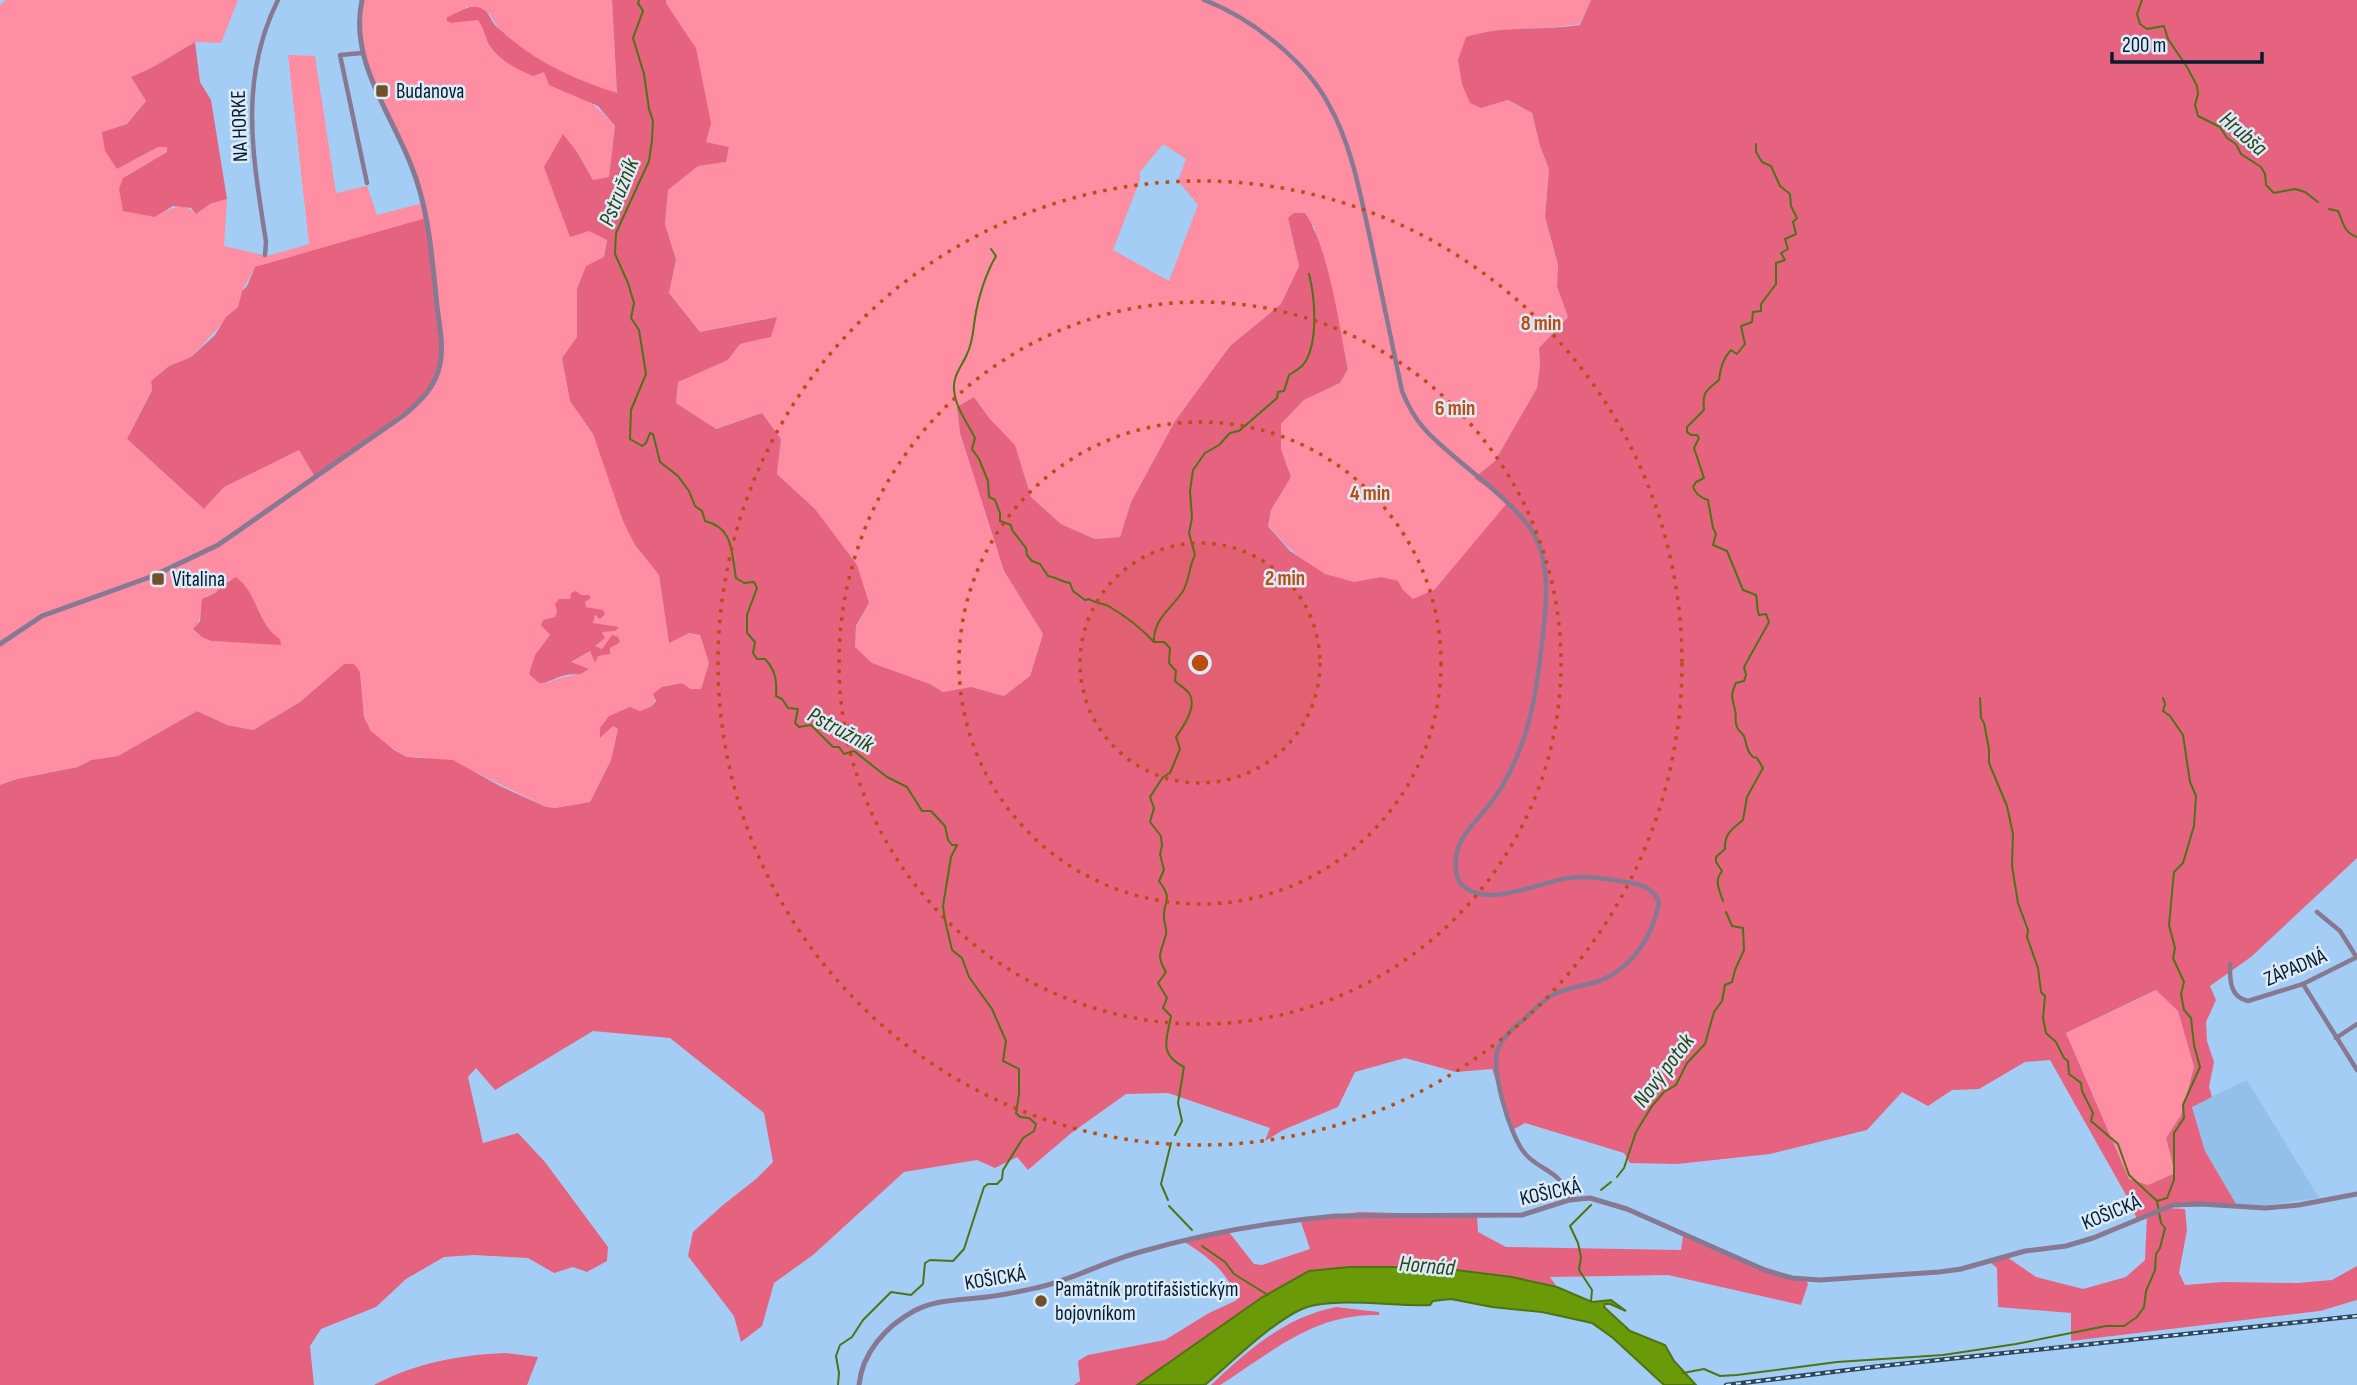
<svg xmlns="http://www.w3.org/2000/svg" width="2357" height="1385" font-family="'Sofia Sans Condensed',sans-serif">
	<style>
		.built { fill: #93bfeb }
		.green { fill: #ff8ea3; fill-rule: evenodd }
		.forest { fill: #e66380; fill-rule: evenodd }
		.water { fill: #6a9a08; stroke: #4c7413; stroke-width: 2 }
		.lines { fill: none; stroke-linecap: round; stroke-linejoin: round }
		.stream { stroke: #4c7413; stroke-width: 2 }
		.minor { stroke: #877992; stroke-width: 4.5 }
		.tertiary { stroke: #877992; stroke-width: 5 }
		.rail-casing { stroke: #2d475f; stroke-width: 4.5 }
		.rail { stroke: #dbebfa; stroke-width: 2; stroke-dasharray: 5; stroke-linecap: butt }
		.ring { fill: none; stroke: #bb4d13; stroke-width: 3.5; stroke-dasharray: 3.5 7 }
		.poi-dot { fill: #725028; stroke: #dbebfa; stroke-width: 2.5 }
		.labels { text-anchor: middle; stroke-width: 5; stroke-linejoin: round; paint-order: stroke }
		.poi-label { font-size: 21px; fill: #071c2e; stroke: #dbebfa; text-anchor: start }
		.street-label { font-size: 21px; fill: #071c2e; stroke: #dbebfa }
		.water-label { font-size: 23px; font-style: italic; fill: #2f4311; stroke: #dbebfa }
		.centre { fill: #bb4d13; stroke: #dbebfa; stroke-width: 3.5 }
		.ring-label { font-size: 21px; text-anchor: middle; font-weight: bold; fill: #bb4d13; stroke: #dbebfa; stroke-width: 5; stroke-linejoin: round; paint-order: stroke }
	</style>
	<rect width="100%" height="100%" fill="#a4cdf5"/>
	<polygon class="built" points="2247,1080 2319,1198 2258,1206 2236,1204 2205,1151 2192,1106"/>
	<g class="green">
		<path d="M6,0H238L221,43L195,42L153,67L131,77L146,101L127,124L102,132L117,169L158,147H167V152L123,178L155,217C169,209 183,200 196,214L210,204L227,199L224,246L267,256L309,244L288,55L315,56L336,193L367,186L377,215L423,203L413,168L362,53V0H612L617,94C580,82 507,52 490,14L467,7L458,14L447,17L451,23L478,19L483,26L490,46C535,67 583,88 615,126L609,177L593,180L577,152L589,231L607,239L604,257L586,267L577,289V338L562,358L570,401L593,434L635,545L659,575L669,642L689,633L700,635L709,663L701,689H691L682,683L662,687L652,706L640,711L622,710L601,737L613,726L618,729L611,760L590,802L555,808L546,807L479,774L420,757H407L382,742L371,731L364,717L360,672L344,664L300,702L253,730L227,725L197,711L118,756L91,760L78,767L17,779L0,785V5ZM255,267L315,476L300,449L224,487L204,509L127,439L152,389L151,381L169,366L191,357L238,307L242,291ZM230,579L268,631L280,639V644L211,641L193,630C204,617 199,609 206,596L215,593ZM591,598L584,602L586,607L605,614L593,617L594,646L602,649L593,655L590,651L570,663L588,670C576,677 562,675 548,683L535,655L550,635L557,611L570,599Z"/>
		<path d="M666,0H1591L1580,24C1540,31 1505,25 1466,37L1481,108L1507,100L1532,113L1540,146L1549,169L1545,217L1558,266L1557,287L1568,317L1539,348L1540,365L1537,388L1495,461L1475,477L1509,502L1435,589L1413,600L1381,577C1372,578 1362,582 1353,582C1318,579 1289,550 1268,525L1271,510L1291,477L1281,449V424L1304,400L1340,383L1348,369L1330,285L1314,226L1288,218L1299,266L1281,304L1230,346L1175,421L1131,502L1120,537L1095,539L1061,524L1031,497L1015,445L990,419L974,397L957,407L960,433L1004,571L1043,634L1030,676L1004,696L971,687L943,692L930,684L872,663L855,648L856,627L869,603L815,509L777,474L781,439L762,413L715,429L676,403L677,382L728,360L740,344L771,337L776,317L700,332L669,293L676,260L665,224L668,190L697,166L726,162L729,147L706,142L696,48L666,3ZM1163,144L1186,159L1178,181L1198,205L1169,281L1113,250L1140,180V172Z"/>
		<polygon points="2157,990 2178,1011 2194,1067 2181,1115 2166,1138 2175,1173 2148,1185 2129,1179 2066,1033"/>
	</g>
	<g class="forest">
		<path d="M612,0H666V3L696,48L711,123L706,142L729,147L726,162L698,166L668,190L665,224L676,260L669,293L700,332L777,317L771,337L740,344L728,360L678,382L676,403L716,429L762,413L781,439L777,474L815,509L857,565L869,603L856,626L855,647L872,663L930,684L943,692L971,687L1004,696L1030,676L1043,634L1004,571L960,433L957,407L974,397L990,419L1015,445L1031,497L1061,524L1095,539L1120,537L1131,502L1175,421L1230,346L1281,304L1299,266L1288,218L1294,213H1305C1329,248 1339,326 1348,369L1340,383L1304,400L1281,424V449L1291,477L1271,510L1268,526L1290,551L1325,574L1354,582L1381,577L1398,581L1403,590L1413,599L1435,589L1508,502L1474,478L1495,461L1537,388L1540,365L1539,348L1568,317L1557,287L1558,265L1545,217L1549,169L1540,146L1532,113L1508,100L1481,108L1470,103L1462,84L1458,60L1466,37C1505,25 1540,31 1580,25L1591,0H2357V858L2251,957L2210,986L2216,1000L2206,1022L2207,1041L2214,1062L2209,1087L2212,1097L2192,1107L2205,1151L2236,1204L2183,1202L2165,1208L2185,1209L2187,1230L2179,1273L2185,1285L2223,1282L2297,1283L2332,1280L2357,1266V1300L2320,1311L2071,1341V1313L1998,1307L1997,1268L1991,1263L2007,1257L2036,1277L2083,1289L2126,1277L2145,1260L2147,1215L2137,1219L2126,1195L2050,1060L2025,1062L1979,1089L1952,1090L1928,1106L1902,1092L1867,1130L1770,1154L1677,1164L1630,1163L1624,1153L1525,1123L1514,1129L1492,1069L1456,1072L1405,1058L1355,1072L1338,1107L1283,1130L1265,1141L1270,1128L1168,1093L1126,1094L1070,1134L1028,1170L1017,1157L995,1168L977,1160L904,1172L813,1255L774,1283L762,1326L741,1342L734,1316L688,1256L693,1232L723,1205L756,1179L773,1162L764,1113L670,1038L593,1031L495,1090L476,1068L468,1077L483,1143L518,1133L545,1162L608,1247L607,1261L587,1272L573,1267L554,1273L528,1258L474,1255L444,1257L406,1279L376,1307L321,1329L310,1346L314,1385H0V785L17,779L78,767L91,760L118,756L197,711L227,725L253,730L300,702L344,664H354L360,672L364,717L371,731L394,750L407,757L453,760L500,786L546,807L555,808L590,802L611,760L618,729L613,726L600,738V728L609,716L630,707L640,711L652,706L656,701L653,694L662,687L682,683L691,689H701L709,663L700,635L689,633L669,643L659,575L635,545L623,521L593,434L570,401L562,358L577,337V289L586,266L604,257L607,240L589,231L570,237L544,167L563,134L577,152L593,180L609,177L615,126L598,106L549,85L544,72L533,76C518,70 500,61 490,46C485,38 484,28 478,20L451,23L447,21V17C457,14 467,5 477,7C488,9 489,17 495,25C498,29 504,32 507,36C538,63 578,81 617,93ZM2156,990L2178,1011L2194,1067L2181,1115L2166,1138L2175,1173L2148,1185L2129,1179L2066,1033Z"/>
		<polygon points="195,42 200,82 211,100 227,199 210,204 196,214 191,208 173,206 155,217 123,211 119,189 123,178 167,152 167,147 158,147 117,169 105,151 102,132 127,124 146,101 131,77 153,67"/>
		<polygon points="426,218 441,341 440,364 423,398 315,477 299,450 224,487 204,509 127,439 152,390 151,381 169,366 191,357 215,335 226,317 238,307 242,291 247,286 255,267"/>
		<path d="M236,577C258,593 256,623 280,639L281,645L211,641L202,637L193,629L200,621L202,599L215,593L223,585Z"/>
		<path d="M576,591L581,595H589L591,598L585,602L586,607L603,610L605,614L600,619L595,615L593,623L619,627L615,631L602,632L605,638L595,646L602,649L612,635L618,637L620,642L610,648V654L598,656L595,663L590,651L571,662L589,669C577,677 579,673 567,675C557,676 550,683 539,683L529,674L535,655L550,635L541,625L543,620L555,617L557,611L555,604L559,599H570L571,593Z"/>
		<path d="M1360,1212L1477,1215L1478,1232L1506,1247L1681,1250L1683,1236L1725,1254L1795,1277H1804L1808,1284L1801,1305L1668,1275L1550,1277L1557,1287L1512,1277L1433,1267H1349L1309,1271L1261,1298L1137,1385H1074L1080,1381L1078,1361L1088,1355L1165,1340L1209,1313L1237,1300C1228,1271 1207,1256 1183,1241L1228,1231L1254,1264L1262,1265L1310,1249L1300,1219Z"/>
		<path d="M1336,1307L1379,1312V1315C1314,1313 1272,1352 1220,1385H1211C1250,1349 1283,1318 1336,1307Z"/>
		<path d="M505,1353L538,1357L527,1385H374C415,1363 459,1355 505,1353Z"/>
	</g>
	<path class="water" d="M1349,1267H1432L1512,1277L1557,1287L1592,1302L1611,1300L1626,1311L1610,1304H1605L1604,1307L1630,1331L1665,1345L1674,1361L1696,1385H1664L1613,1338L1592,1323L1542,1312L1492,1307L1451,1299L1433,1301L1430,1305C1397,1307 1329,1296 1302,1309C1271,1323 1232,1362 1205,1385H1137L1261,1298L1309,1271Z"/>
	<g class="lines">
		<g class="stream">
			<path d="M639,0L638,3L643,11L633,38L644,74L649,109L653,121L652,140L649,161L616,233L615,254L628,283L634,303L631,318L639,330L646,374L631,410L630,439L642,446L646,443L650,433L653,434L660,462L678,476L689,491L695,506L702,511L705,521C734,528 731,552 736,578L744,583L754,582L757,588L747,615V633L755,642L753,653L757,659H765C776,671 777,681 776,696L782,699L788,708L798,709L795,723L799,727L811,725L833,747H839L844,754L854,751L887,777L907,787L922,811H931L945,826L948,840L952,845H957L951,857L943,906L945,920L952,950L962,958L969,977L992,1009L1006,1041L1003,1061L1019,1069V1094L1016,1113L1020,1117L1029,1118L1036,1124L1034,1131L1023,1138L1003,1170L1002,1179L997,1184H988L984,1187L964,1249L953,1261L930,1260L925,1263L923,1284L911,1295L891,1292L863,1320L852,1337L840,1345L836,1356L839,1373L838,1385"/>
			<polyline points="2142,0 2137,14 2140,24 2147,29 2164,26 2168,39 2187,67 2197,86 2198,94 2195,105 2198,116 2220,127 2227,138 2236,144 2241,154 2261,167 2265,174 2266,185 2274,193 2295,189 2305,192 2318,202"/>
			<path d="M2329,209L2338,211C2343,222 2344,233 2357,237"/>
			<path d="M991,249L996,256C986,273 978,298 975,318C973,330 973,342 967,354C962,366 953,375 954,389C955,407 967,422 975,438L972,449L979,459L988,481L989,497L995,500L1000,513V521L1011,525L1012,530L1026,548L1027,555L1032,561L1040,564L1048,576C1057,577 1061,582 1070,583L1073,591L1085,600L1089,599C1096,604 1104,603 1110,607C1127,617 1139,626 1154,642"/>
			<path d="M1723,901C1719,889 1714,881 1722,871L1716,862V857L1725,849C1724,834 1732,829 1743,820L1747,797L1763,768L1757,758L1753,757C1746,750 1747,745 1744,736C1742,733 1738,730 1737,727C1734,721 1737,716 1735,710C1732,697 1730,696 1736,683L1744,681L1746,675L1744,667L1769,622L1766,614L1759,615C1756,608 1758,602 1756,595L1743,590L1727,551L1713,545L1716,534L1713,528L1708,500C1701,498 1696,495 1693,487L1696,482L1704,478L1694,448L1699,438L1697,435H1691L1687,432V427L1704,410C1702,391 1707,390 1719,380C1720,369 1723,358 1731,350L1737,354L1745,344L1741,326L1752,322L1753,312L1761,311V304L1776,284V263L1785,260L1781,253L1788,249L1785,239L1796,234L1793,222L1797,218L1791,206L1790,194L1780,186L1771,166L1762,162L1756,152V144"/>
			<path d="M1175,1135L1182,1121L1178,1103L1184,1067C1158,1054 1167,1039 1171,1016L1163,1008L1167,998L1158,983L1166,972C1155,954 1162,952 1166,934C1167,928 1164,924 1164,918C1163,899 1174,901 1159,881L1164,870L1160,854L1162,846L1161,836L1150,822L1154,808L1150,797L1163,777L1170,773L1180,749L1176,737C1183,727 1198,706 1189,693C1186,689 1179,685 1175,681L1176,671L1169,663L1170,648L1164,642H1154C1153,619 1172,608 1183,591C1190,579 1189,565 1195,555L1189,533L1192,518L1190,491L1193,470L1205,453L1219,445L1230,433L1239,431L1277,398L1278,392L1284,391L1289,375C1294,372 1299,369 1303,365C1319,345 1315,297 1309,274"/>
			<polyline points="1617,1177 1624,1168 1636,1132 1652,1106 1664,1092 1676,1085 1687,1063 1705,1044 1714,1012 1722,1001 1725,985 1732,982 1735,970 1744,950 1743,928 1732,926 1726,912"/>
			<polyline points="1601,1190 1611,1182"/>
			<polyline points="1168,1200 1161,1184 1171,1143"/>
			<polyline points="2157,1201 2167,1198 2174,1180 2174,1133 2184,1118 2183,1105 2200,1067 2194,1045 2191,1018 2184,1010 2181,994 2184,982 2173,958 2175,948 2169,925 2174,872 2183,863 2194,826 2196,796 2190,782 2183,735 2170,716 2163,711 2165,704 2163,698"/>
			<polyline points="1591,1205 1570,1226 1578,1243 1581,1257 1579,1270 1592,1290 1591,1301"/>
			<polyline points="1169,1206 1192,1230"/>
			<polyline points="1202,1246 1225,1262 1234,1274 1268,1295"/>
			<polyline points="1683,1373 1704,1369 1720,1376 1737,1375 1837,1362 1943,1355 2016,1344 2106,1326 2124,1326 2137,1317 2144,1307 2146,1291 2155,1270 2156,1254 2160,1248 2165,1228 2161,1223 2157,1201 2129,1175 2118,1144 2091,1121 2093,1113 2082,1091 2081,1083 2069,1074 2068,1061 2064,1058 2056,1042 2046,1033 2043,1018 2045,996 2041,992 2038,968 2027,937 2028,930 2018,903 2012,866 2013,834 2007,806 1989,763 1989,749 1984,723 1981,718 1980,698"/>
		</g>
		<g class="minor">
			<path d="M1204,0C1250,17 1306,61 1329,105C1352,146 1360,193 1370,238C1381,289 1391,340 1402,391C1415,424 1430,436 1457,459C1480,479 1505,497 1524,520C1558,558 1544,622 1539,668C1533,714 1522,758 1495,797C1485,813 1468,826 1460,843C1455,855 1453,873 1461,884C1484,910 1540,882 1568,878C1587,875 1606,879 1625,882C1642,885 1651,886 1659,902C1653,937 1631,970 1596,982C1582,986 1567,988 1555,994C1543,999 1532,1012 1522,1021C1512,1029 1503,1037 1498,1049C1490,1069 1510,1134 1523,1151C1538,1172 1562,1168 1569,1200"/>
			<polyline points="362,53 340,55 367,183"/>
			<path d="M265,255L266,242C253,157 238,80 278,0"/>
			<polyline points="2317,912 2340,931 2357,958"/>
			<path d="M2230,964C2230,979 2229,997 2248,1001L2303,984L2357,957"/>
			<polyline points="2303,984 2357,1070"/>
			<polyline points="2336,1038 2357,1024"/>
		</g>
		<g class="tertiary">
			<path d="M0,644L42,616L153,576L218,545L404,415C421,401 436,386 440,364C444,345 439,324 437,306C432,258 429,209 411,165C390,111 349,60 362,0"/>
			<path d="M859,1385C862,1353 886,1326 914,1311C936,1299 963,1300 987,1297C1005,1295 1022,1291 1040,1287C1074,1279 1106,1261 1140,1252C1203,1234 1270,1222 1335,1216L1522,1215L1569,1200L1590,1198L1627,1209L1767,1271L1792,1278L1820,1280L1939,1272L1961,1269L2025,1251L2066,1246L2093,1238L2173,1205L2201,1204L2265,1208L2299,1205L2357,1194"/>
		</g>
		<g class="rail-casing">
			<polyline id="rail" points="1726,1385 1881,1366 2357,1316"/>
		</g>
		<use href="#rail" class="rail"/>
	</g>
	<circle cx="1200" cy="663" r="120" fill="#bb4d13" fill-opacity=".12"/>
	<g class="ring">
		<circle cx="1200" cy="663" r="120"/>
		<circle cx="1200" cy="663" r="241"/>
		<circle cx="1200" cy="663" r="361"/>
		<circle cx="1200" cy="663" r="482"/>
	</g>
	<g class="poi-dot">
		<rect x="375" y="84" width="14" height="14" rx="3.5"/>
		<rect x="151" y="572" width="14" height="14" rx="3.5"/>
		<circle cx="1041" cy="1301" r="7"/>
	</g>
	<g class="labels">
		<g class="poi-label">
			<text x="396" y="98">Budanova</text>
			<text x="172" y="586">Vitalina</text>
			<text x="1055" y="1296">Pamätník protifašistickým<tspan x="1055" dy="24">bojovníkom</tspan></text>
		</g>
		<g class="street-label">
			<text transform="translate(239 126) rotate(-92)" y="7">NA HORKE</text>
			<text transform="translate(2295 967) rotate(-23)" y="7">ZÁPADNÁ</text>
			<text transform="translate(1550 1192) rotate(-12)" y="7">KOŠICKÁ</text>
			<text transform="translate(2111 1212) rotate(-22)" y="7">KOŠICKÁ</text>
			<text transform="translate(995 1278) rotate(-9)" y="7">KOŠICKÁ</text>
		</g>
		<g class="water-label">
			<text transform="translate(2244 133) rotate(41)" y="8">Hrubša</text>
			<text transform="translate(618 192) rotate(-68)" y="8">Pstružník</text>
			<text transform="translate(841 729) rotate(28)" y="8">Pstružník</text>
			<text transform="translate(1663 1070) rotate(-53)" y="8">Nový potok</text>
			<text transform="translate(1427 1265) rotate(5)" y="8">Hornád</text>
		</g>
	</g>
	<circle cx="1200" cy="663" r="10" class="centre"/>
	<g class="ring-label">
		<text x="1541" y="330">8 min</text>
		<text x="1455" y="415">6 min</text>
		<text x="1370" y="500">4 min</text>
		<text x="1285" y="585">2 min</text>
	</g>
	<path d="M2112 52v10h150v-10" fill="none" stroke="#071c2e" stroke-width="3.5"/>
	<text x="2122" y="52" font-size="21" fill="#071c2e" stroke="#dbebfa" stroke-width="5" paint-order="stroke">200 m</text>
</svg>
